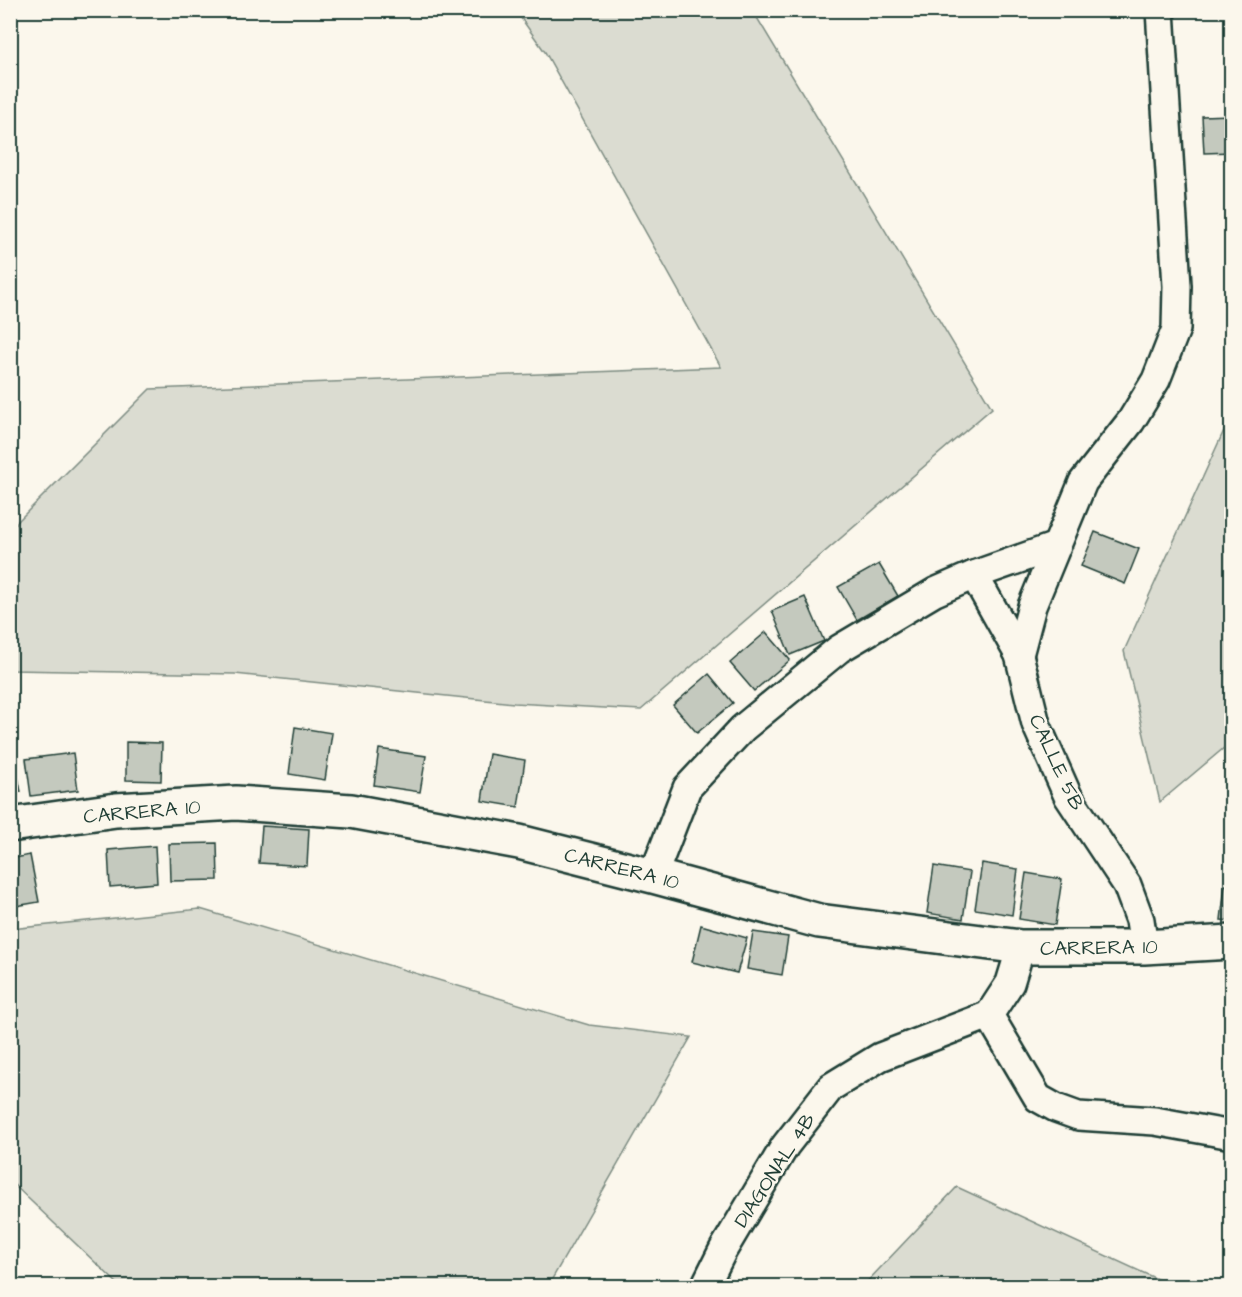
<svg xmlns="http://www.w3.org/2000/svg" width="1242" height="1297" font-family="'Architects Daughter',sans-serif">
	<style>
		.green { fill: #dbdcd1; stroke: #7d8c82; stroke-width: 1.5 }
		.building { fill: #c4c9be; stroke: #1f3d34; stroke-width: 1.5 }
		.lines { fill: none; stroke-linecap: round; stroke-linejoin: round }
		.street-casing { stroke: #1f3d34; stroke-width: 32 }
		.secondary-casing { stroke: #1f3d34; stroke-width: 38 }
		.street { stroke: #fbf7ec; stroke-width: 27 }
		.secondary { stroke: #fbf7ec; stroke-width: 33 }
		.labels { text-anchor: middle; stroke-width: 5; stroke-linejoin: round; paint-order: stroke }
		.street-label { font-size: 20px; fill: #1f3d34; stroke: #fbf7ec }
	</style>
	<rect width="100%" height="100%" fill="#fbf7ec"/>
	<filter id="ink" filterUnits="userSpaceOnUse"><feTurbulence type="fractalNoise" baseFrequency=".0167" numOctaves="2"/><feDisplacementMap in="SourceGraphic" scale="12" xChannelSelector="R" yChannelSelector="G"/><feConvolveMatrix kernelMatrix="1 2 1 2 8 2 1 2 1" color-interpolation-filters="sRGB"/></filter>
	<g filter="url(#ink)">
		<g class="green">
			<polygon points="516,11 753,11 992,408 641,710 514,703 235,674 11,670 11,528 150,389 721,367 545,52"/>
			<polygon points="1231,415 1231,742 1160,802 1124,651"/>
			<polygon points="200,909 589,1025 691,1037 548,1286 120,1286 11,1182 11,929"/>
			<polygon points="957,1187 1172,1286 863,1286"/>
		</g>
		<g class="building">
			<polygon points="1232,115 1232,152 1204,153 1202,116"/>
			<polygon points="1095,532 1139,549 1125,584 1081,566"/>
			<polygon points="879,564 898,596 857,620 838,587"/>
			<polygon points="805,597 824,641 790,655 772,611"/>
			<polygon points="766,632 790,660 754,691 730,663"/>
			<polygon points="709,674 733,703 697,733 673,705"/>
			<polygon points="295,727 332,733 325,780 289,774"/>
			<polygon points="126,742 162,743 161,781 126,780"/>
			<polygon points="10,746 12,746 21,792 10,794"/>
			<polygon points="379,749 426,756 420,792 374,785"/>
			<polygon points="73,753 78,790 31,796 26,759"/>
			<polygon points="489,754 525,760 518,807 482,801"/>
			<polygon points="262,826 309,829 307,866 259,863"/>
			<polygon points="217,843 218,880 170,881 169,844"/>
			<polygon points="155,846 157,883 110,887 108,850"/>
			<polygon points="30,855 39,902 10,907 10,859"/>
			<polygon points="982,863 1018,869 1012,915 975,909"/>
			<polygon points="934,866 970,872 963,919 927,913"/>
			<polygon points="1026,873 1062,879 1055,925 1019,919"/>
			<polygon points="1225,885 1232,886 1232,921 1221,920"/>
			<polygon points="701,925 747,938 737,973 692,962"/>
			<polygon points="753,932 788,937 782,975 747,969"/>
		</g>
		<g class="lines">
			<g class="street-casing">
				<g id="street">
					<polyline points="974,575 1019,655 1036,724 1068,796 1127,885 1140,920 1144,947"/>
					<polyline points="1019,655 1032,606 1083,482 1131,421 1156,380 1176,329 1177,286 1160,10"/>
					<polyline points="653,876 687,788 743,728 839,649 935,592 974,575 1056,546"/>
					<polyline points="989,1015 1038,1098 1056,1108 1078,1116 1155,1121 1232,1135"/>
					<polyline points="705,1286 723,1250 785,1146 831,1087 880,1057 989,1015 1010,983 1021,947"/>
				</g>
			</g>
			<g class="secondary-casing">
				<polyline id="secondary" points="10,825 116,810 236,803 351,811 519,842 653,876 819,921 1021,947 1144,947 1232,942"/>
			</g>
			<use href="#street" class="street"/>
			<use href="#secondary" class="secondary"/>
		</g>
	</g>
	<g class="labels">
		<g class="street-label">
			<text transform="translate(1057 762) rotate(65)" y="7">CALLE 5B</text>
			<text transform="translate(142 811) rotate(-5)" y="7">CARRERA 10</text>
			<text transform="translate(622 868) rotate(14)" y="7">CARRERA 10</text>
			<text transform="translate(1099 947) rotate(-1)" y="7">CARRERA 10</text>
			<text transform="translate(774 1170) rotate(-57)" y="7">DIAGONAL 4B</text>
		</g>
	</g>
	<rect width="1242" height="1297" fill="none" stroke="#fbf7ec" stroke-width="36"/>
	<rect x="18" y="18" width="1206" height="1261" fill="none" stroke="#1f3d34" stroke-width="2" filter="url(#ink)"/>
</svg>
